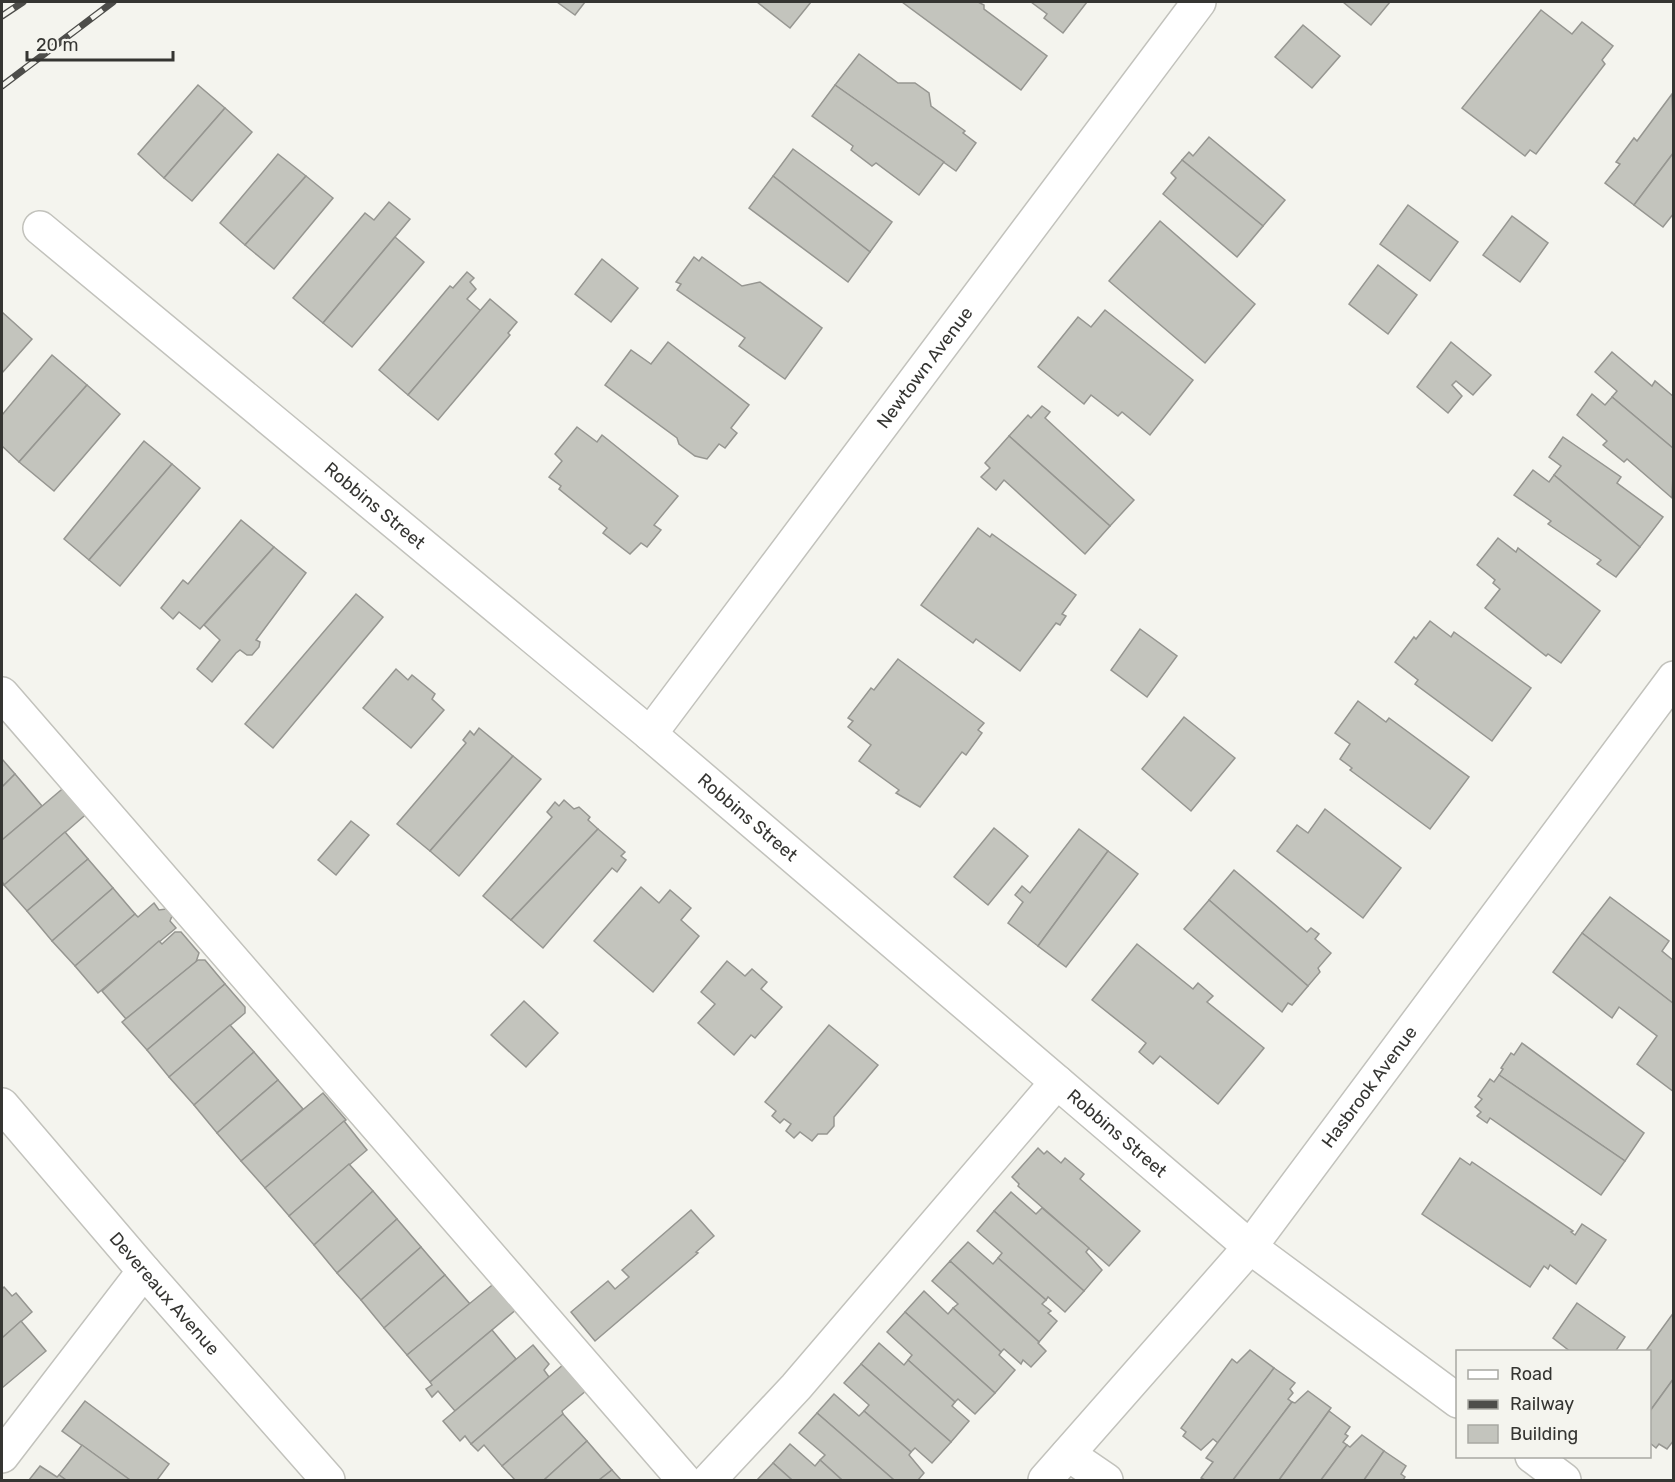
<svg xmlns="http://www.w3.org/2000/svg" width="1675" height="1482" font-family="Rubik,sans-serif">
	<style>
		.building { fill: #c3c4bd; stroke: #969691; stroke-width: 1.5 }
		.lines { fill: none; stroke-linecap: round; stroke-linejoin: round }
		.minor-casing { stroke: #c2c2bc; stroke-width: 36 }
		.minor { stroke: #fff; stroke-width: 33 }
		.rail-casing { stroke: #4d4d4a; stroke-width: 7 }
		.rail { stroke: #f4f4ee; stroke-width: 4.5; stroke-dasharray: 14; stroke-linecap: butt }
		.labels { text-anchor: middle; stroke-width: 4.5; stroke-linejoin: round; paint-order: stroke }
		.street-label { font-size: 18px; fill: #353532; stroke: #f4f4ee }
	</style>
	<rect width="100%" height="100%" fill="#f4f4ee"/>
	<g class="building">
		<polygon points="557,2 585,2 575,15"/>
		<polygon points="757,2 811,2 790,28"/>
		<polygon points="902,2 978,2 984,5 984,9 1047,56 1021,90"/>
		<polygon points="1031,2 1087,2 1063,33 1044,18 1047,14"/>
		<polygon points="1343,2 1390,2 1371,25"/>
		<polygon points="1541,10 1572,34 1582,22 1613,46 1602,60 1605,64 1536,154 1530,150 1525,156 1462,108"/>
		<polygon points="1303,25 1340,56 1312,88 1275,57"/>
		<polygon points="859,54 898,83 915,83 929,93 931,106 965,131 963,133 976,143 956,171 835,85"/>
		<polygon points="198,85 225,108 164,178 138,154"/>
		<polygon points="835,85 944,162 919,195 876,163 872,166 851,150 853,146 812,116"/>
		<polygon points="1672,94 1674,152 1634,205 1605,183 1620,164 1616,162 1634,138 1637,141"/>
		<polygon points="225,108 252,132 192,201 164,178"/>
		<polygon points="1209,137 1285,200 1263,226 1182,160 1189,152 1193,156"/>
		<polygon points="793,149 892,222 870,252 773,176"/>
		<polygon points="1674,152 1674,213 1663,227 1634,205"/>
		<polygon points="278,154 306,176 245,245 220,223"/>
		<polygon points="1182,160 1263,226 1237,257 1163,194 1176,178 1171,173"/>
		<polygon points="306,176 333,198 274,269 245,245"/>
		<polygon points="773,176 870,252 848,282 749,208"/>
		<polygon points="389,202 410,219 323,323 293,298 365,213 374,220"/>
		<polygon points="1408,205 1458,242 1430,281 1380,244"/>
		<polygon points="1512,216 1548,243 1520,282 1483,255"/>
		<polygon points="1160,221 1255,304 1205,363 1109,281"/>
		<polygon points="395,237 424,262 352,347 323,323"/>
		<polygon points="694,257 699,261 702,257 742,286 760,282 822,328 785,379 739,346 745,338 677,290 681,284 676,282"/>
		<polygon points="602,259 638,288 611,322 575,294"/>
		<polygon points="1378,265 1417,295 1388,334 1349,304"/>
		<polygon points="467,272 474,278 470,282 476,289 467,299 481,311 408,395 379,370 450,286 453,288"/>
		<polygon points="490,299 517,322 508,333 510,335 438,420 408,395"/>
		<polygon points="1105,310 1193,380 1150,435 1122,412 1118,416 1091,395 1084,404 1038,367 1078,317 1091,327"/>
		<polygon points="2,312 32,339 2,373"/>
		<polygon points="668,342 749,405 731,428 737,433 725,448 719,444 707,459 695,456 679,444 677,438 605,385 631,350 651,364"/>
		<polygon points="1451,342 1491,375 1473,395 1456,381 1452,385 1462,396 1448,413 1417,387"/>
		<polygon points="1612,352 1652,386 1655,381 1674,397 1674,449 1612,397 1617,391 1595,372"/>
		<polygon points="52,355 87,385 19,462 2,446 2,415"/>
		<polygon points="87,385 120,414 54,491 19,462"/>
		<polygon points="1592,394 1605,405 1612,397 1674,449 1672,498 1627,459 1624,462 1603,445 1607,441 1577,415"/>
		<polygon points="1042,406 1050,412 1045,418 1134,500 1110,526 1009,436 1028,415 1031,418"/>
		<polygon points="577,427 597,442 602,435 678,496 654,525 661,530 647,547 641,543 630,554 603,533 607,528 559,489 561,486 549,477 562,461 555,454"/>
		<polygon points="1009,436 1110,526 1085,554 1004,480 996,490 981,477 990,468 985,463"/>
		<polygon points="1563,437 1621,477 1617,483 1663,517 1640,547 1554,475 1561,466 1549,457"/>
		<polygon points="144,441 172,464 89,560 64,539"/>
		<polygon points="172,464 200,488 120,586 89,560"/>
		<polygon points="1533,470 1549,482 1554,475 1640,547 1616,577 1597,564 1601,560 1548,524 1551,521 1514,495"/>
		<polygon points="241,520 274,547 200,629 179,612 173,619 161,608 183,580 188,584"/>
		<polygon points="978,528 990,537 992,534 1076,595 1062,614 1066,616 1060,625 1056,623 1020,671 976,639 973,643 921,605"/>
		<polygon points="1498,538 1516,552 1518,548 1600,611 1561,663 1548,654 1546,656 1485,608 1500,589 1493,583 1495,580 1477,565"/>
		<polygon points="274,547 306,573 256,640 260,642 259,647 252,655 247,655 240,650 236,653 212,682 197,669 220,640 204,625"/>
		<polygon points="356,594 383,617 273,748 245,724"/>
		<polygon points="1430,621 1451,637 1454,632 1531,688 1492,741 1415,684 1418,680 1395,662 1414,637 1416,639"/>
		<polygon points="1140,629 1177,656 1147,697 1111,670"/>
		<polygon points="898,659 984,723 978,730 982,733 966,755 962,752 920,807 896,793 899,790 859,761 871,745 848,727 853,721 848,718 871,688 874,690"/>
		<polygon points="396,669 408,680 412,675 435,694 432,699 444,710 411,748 363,708"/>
		<polygon points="1358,701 1386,722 1389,718 1469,777 1430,829 1350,770 1352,768 1340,759 1350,744 1335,733"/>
		<polygon points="1184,717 1235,758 1191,811 1142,769"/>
		<polygon points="479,728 513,756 430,851 397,824 466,743 463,740 470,731 474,735"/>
		<polygon points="513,756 541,779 459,876 430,851"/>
		<polygon points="2,759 15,774 2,787"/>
		<polygon points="15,774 42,806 2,840 2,787"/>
		<polygon points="67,785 90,811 4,885 2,881 2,840"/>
		<polygon points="564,800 574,809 579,807 590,817 588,820 598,829 511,920 483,896 552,817 547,812 555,802 559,806"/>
		<polygon points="1325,809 1401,868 1363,918 1277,851 1297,825 1308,833"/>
		<polygon points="351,821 369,835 336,875 318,860"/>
		<polygon points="994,828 1028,856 988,905 954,877"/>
		<polygon points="598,829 625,852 621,856 626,860 617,872 612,868 543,948 511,920"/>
		<polygon points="1079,829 1108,851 1038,946 1008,923 1023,902 1015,895 1022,886 1030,893"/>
		<polygon points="65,832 88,859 27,911 4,885"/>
		<polygon points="1108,851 1138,874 1066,967 1038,946"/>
		<polygon points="88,859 113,888 52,941 27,911"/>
		<polygon points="1234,870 1307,932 1311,928 1319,934 1315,939 1331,953 1318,968 1320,972 1308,986 1209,900"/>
		<polygon points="641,887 659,903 670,890 691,908 681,920 699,936 653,992 594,941"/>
		<polygon points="113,888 135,914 75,966 52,941"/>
		<polygon points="1610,897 1669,941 1662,951 1674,961 1674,1004 1582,933"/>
		<polygon points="1209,900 1308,986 1292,1005 1288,1003 1282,1012 1184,929"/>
		<polygon points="154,903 159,910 166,909 172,916 170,921 176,928 98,993 75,966 135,914 138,917"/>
		<polygon points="175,932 181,932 199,953 196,962 126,1019 102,991 159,941 162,944"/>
		<polygon points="1582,933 1674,1004 1674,1092 1637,1064 1657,1036 1619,1007 1612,1018 1553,972"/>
		<polygon points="1137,944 1193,989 1198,983 1213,996 1207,1002 1264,1048 1218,1104 1160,1056 1153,1064 1139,1052 1146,1043 1092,1000"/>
		<polygon points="198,960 205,960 225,984 147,1050 122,1022"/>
		<polygon points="727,961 745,976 752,969 767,982 761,989 782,1007 755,1038 751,1035 734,1055 698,1023 715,1004 701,992"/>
		<polygon points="225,984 245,1007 245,1013 169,1077 147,1050"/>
		<polygon points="524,1001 558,1033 526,1067 491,1035"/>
		<polygon points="230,1025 254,1052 194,1105 169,1077"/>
		<polygon points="829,1025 878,1065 834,1117 834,1126 827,1134 818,1134 812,1141 800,1132 794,1138 786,1131 791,1124 784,1119 780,1123 772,1116 776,1111 765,1102"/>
		<polygon points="1522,1043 1644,1133 1625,1161 1499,1075 1503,1069 1501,1068 1511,1053 1514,1055"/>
		<polygon points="254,1052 278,1080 217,1133 194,1105"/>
		<polygon points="1499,1075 1625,1161 1601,1195 1490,1118 1487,1123 1477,1116 1481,1112 1475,1107 1482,1099 1478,1096 1490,1079 1494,1082"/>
		<polygon points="278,1080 303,1109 241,1161 217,1133"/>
		<polygon points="323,1093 346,1120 265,1188 241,1161"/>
		<polygon points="344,1121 367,1150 289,1216 265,1188"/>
		<polygon points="1038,1148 1044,1154 1047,1151 1061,1163 1065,1158 1084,1174 1080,1179 1140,1231 1109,1266 1018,1186 1019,1184 1012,1177"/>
		<polygon points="1460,1158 1470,1165 1472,1162 1573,1231 1571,1232 1575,1235 1582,1224 1606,1240 1576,1284 1550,1265 1548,1269 1544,1266 1530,1287 1422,1214"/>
		<polygon points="349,1164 373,1191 314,1245 289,1216"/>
		<polygon points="373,1191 397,1219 337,1273 314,1245"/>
		<polygon points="1011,1192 1036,1214 1042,1208 1089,1248 1086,1252 1102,1270 1084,1291 994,1211"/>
		<polygon points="691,1210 714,1236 696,1252 698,1253 595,1341 571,1312 608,1281 615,1289 629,1277 622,1270"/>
		<polygon points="994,1211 1084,1291 1065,1312 1048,1297 1046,1300 998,1258 1002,1253 977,1231"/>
		<polygon points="397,1219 421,1247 361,1300 337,1273"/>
		<polygon points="968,1242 993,1264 998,1258 1046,1300 1042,1304 1051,1311 1048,1313 1057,1321 1039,1342 950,1261"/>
		<polygon points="421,1247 445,1275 384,1328 361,1300"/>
		<polygon points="950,1261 1039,1342 1038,1343 1046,1351 1031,1367 1023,1360 1021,1364 1004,1349 1001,1352 953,1308 958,1304 932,1281"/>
		<polygon points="445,1275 470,1304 407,1355 384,1328"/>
		<polygon points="502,1277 524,1303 430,1382 407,1355"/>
		<polygon points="4,1287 12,1296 16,1293 32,1312 2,1338 2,1289"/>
		<polygon points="924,1291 948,1314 953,1308 1001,1352 999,1355 1015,1370 995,1393 905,1312"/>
		<polygon points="1577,1303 1625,1337 1615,1352 1571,1352 1553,1338"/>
		<polygon points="905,1312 995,1393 975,1414 958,1399 955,1402 908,1360 912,1355 887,1332"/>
		<polygon points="1674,1312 1674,1378 1650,1411 1650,1352 1645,1352"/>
		<polygon points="21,1321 46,1351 2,1388 2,1338"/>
		<polygon points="492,1330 516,1359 455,1411 438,1391 432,1397 426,1389 432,1385 430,1382"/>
		<polygon points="879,1343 904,1365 908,1360 955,1402 952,1406 969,1421 951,1442 861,1364"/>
		<polygon points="533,1345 549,1364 544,1370 549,1377 471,1444 465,1436 460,1441 443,1421"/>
		<polygon points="1250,1350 1274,1368 1218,1443 1213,1439 1201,1450 1183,1436 1186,1432 1181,1428 1232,1359 1237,1363"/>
		<polygon points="564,1364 587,1390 562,1411 563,1414 502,1466 484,1445 478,1451 471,1444"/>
		<polygon points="861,1364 951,1442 932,1463 915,1448 911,1452 864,1411 869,1405 844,1383"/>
		<polygon points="1274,1368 1295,1383 1290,1389 1293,1393 1288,1399 1292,1402 1233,1480 1205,1480 1201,1478 1213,1462 1206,1458"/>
		<polygon points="1674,1378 1674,1440 1667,1449 1659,1444 1656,1448 1650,1443 1650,1411"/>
		<polygon points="1308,1391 1331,1408 1279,1480 1233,1480 1292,1402 1295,1403"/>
		<polygon points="834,1394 859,1416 864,1411 911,1452 909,1455 924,1473 918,1480 894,1480 817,1413"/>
		<polygon points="85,1401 169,1464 157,1480 130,1480 62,1431"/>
		<polygon points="1329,1411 1350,1427 1345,1434 1348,1436 1343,1442 1347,1445 1321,1480 1279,1480"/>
		<polygon points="817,1413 894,1480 842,1480 820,1460 825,1455 799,1433"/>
		<polygon points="563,1414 587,1441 544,1480 515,1480 502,1466"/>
		<polygon points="1362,1435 1384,1451 1364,1480 1321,1480 1347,1445 1350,1447"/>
		<polygon points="587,1441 612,1470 599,1480 544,1480"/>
		<polygon points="790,1444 815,1466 820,1460 842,1480 792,1480 773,1463"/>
		<polygon points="82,1445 130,1480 66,1480 59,1475"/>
		<polygon points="1384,1451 1406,1466 1401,1474 1405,1477 1403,1480 1364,1480"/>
		<polygon points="773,1463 792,1480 757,1480"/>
		<polygon points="40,1466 57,1477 59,1475 66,1480 29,1480"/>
		<polygon points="612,1470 621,1480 599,1480"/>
	</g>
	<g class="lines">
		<g class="minor-casing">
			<g id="minor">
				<path id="s1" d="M40,228L650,734L1250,1247L1458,1401"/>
				<polyline points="2,694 684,1480"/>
				<path id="s2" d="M650,734L1199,2"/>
				<path id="s3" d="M2,1105L144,1271L328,1480"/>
				<polyline points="1068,1454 1106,1480"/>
				<polyline points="2,1456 144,1271"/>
				<polyline points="1532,1456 1564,1480"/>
				<polyline points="709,1480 796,1387 1057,1082"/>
				<path id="s4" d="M1045,1480L1250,1247L1674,678"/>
			</g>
		</g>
		<use href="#minor" class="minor"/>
		<g class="rail-casing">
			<g id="rail">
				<polyline points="2,16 23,2"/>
				<polyline points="2,86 113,2"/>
			</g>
		</g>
		<use href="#rail" class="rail"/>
	</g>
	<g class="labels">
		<g class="street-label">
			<text dy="6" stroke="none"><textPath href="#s2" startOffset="458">Newtown Avenue</textPath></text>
			<text dy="6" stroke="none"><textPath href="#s1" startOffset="435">Robbins Street</textPath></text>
			<text dy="6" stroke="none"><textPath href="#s1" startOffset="921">Robbins Street</textPath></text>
			<text dy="6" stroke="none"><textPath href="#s4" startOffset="510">Hasbrook Avenue</textPath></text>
			<text dy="6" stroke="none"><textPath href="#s1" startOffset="1407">Robbins Street</textPath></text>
			<text dy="6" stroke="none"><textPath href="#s3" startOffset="249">Devereaux Avenue</textPath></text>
		</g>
	</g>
	<rect width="1675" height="1482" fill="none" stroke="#353532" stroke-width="6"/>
	<rect x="1456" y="1350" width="195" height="108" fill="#f4f4ee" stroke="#a8a8a3" stroke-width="1.5"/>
	<rect x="1468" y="1370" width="30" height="9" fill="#ffffff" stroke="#a8a8a3" stroke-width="1.5"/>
	<text x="1510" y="1380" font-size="18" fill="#353532">Road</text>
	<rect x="1468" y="1400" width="30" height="9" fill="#4d4d4a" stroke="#a8a8a3" stroke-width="1.5"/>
	<text x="1510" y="1410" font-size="18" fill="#353532">Railway</text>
	<rect x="1468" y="1425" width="30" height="18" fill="#c3c4bd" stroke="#a8a8a3" stroke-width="1.5"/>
	<text x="1510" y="1440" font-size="18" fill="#353532">Building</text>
	<path d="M27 51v9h146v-9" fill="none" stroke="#353532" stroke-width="3"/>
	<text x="36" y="51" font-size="18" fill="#353532" stroke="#f4f4ee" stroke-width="4.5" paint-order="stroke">20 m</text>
</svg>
